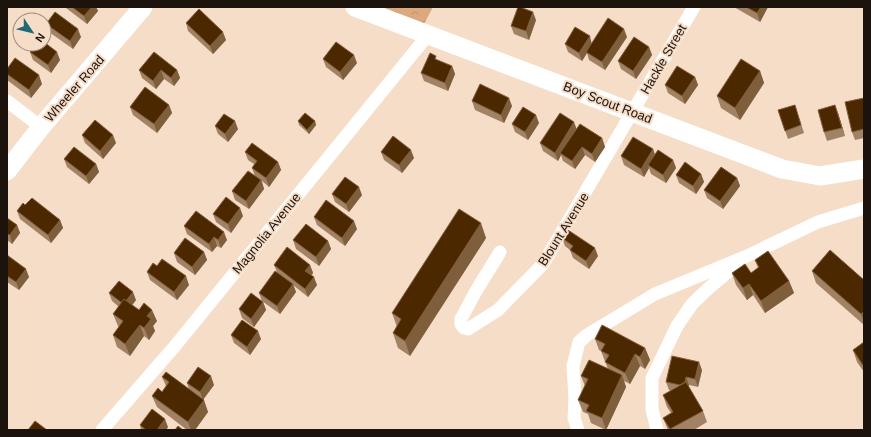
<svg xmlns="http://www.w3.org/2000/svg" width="871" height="437" font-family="Arial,sans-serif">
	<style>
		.park { fill: url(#park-crowns) }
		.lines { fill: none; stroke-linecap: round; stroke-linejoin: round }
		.street { stroke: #fff; stroke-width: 13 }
		.secondary { stroke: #fff; stroke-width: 19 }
		.wall { fill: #a18264 }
		.shaded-wall { fill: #7f5e3c }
		.building { fill: #4c2800; stroke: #7f5e3c }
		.labels { text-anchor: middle; stroke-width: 4; stroke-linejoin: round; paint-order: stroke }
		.street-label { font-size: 13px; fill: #1c130c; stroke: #f6ddc7 }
	</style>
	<defs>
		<pattern id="park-crowns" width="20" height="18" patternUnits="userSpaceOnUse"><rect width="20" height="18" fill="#dba97d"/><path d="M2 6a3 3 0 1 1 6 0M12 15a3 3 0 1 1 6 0" fill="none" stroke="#bb916b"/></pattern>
	</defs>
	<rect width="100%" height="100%" fill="#f6ddc7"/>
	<polygon class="park" points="375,7 433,7 423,26"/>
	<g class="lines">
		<g class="street">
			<polyline points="7,101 41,127"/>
			<polyline points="500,252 476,291 461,319 461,324 464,328 468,329 498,310 543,264 694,7"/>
			<polyline points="102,430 175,346 428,35"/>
			<polyline points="578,430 574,418 575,398 573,366 579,342 587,335 655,294 747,256 818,222 864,208"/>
			<polyline points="657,430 652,409 652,378 677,326 692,304 710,287 736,265"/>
		</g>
		<g class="secondary">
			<polyline points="355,7 782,169 820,176 864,169"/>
			<polyline points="7,171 41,127 143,7"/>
		</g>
	</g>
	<g class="wall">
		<polygon points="65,7 96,7 98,11 87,24 66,8"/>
		<polygon points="734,7 768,7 760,22"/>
		<polygon points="536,20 529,40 514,34 511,26"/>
		<polygon points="186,23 226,40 213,54 188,31"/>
		<polygon points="46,24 81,37 73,49 49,32"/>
		<polygon points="627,37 605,70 589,60 587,53 582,61 568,52 565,44 592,43"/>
		<polygon points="649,47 652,55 636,79 621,69 618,61"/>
		<polygon points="30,52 60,60 51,73 33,60"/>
		<polygon points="323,59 357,63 343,80 326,67"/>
		<polygon points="452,66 455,74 448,91 424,81 421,73"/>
		<polygon points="7,69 42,84 31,98 7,80"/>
		<polygon points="139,70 177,70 180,78 174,86 164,79 156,89 142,78"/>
		<polygon points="760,71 764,83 740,120 721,108 717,96"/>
		<polygon points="695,77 698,85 685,104 668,93 665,85"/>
		<polygon points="864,98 864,138 855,140 852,132"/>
		<polygon points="472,101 512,106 504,123 475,110"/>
		<polygon points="169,105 172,113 157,133 133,115 130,107"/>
		<polygon points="795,105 804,133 788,139 778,110"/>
		<polygon points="838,113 845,136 827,141 824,132"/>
		<polygon points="298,121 315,121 316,125 309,134 299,125"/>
		<polygon points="539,123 528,140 515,132 512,124"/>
		<polygon points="215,126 238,129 228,142 218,134"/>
		<polygon points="577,129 602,138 605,147 595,162 585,155 575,169 563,161 561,155 558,161 543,151 540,143"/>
		<polygon points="82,135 116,143 103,159 85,143"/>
		<polygon points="653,149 655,155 673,160 676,168 666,183 651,174 649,168 644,177 624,165 621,156"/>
		<polygon points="245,152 278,162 281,170 269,187 262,181 264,189 249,209 235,200 232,191 255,176 252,168 254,164 248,160"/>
		<polygon points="381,152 414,158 402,173 384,160"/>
		<polygon points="64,159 96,164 99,172 89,184 67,167"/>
		<polygon points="701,174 704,182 696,194 679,183 676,175"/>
		<polygon points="737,178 740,186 723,209 707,198 704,190"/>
		<polygon points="332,194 362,195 349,212 335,202"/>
		<polygon points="25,205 60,220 63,228 51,243 20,219 17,211"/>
		<polygon points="213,214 243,216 231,233 216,222"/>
		<polygon points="314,217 357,229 345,246 317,225"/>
		<polygon points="7,218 17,225 20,233 12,244 7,240"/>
		<polygon points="184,226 227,240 221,248 217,246 212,252 187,234"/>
		<polygon points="486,238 410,356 398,348 393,333 397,327 392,313"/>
		<polygon points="562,238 598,256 589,269 573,258 570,250 565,246"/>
		<polygon points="293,240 328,241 331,249 319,266 296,249"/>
		<polygon points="204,252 207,260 195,275 177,262 174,253"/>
		<polygon points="7,255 29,277 19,290 7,282"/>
		<polygon points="755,260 789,281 794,293 765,313 753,295 747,300 736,285 732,273 751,273 758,268"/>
		<polygon points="274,265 310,265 313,273 311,276 317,285 308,297 293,285 296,292 280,314 262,301 259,293 277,272"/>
		<polygon points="157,266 189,285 177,300 150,280 147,272"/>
		<polygon points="812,271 864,280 864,325 816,283"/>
		<polygon points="109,293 136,300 132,305 157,321 153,326 155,331 149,340 144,336 130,356 117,347 113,335 119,327 118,326 113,314 119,307 112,301"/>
		<polygon points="263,302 266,310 254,327 242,318 239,309"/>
		<polygon points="231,335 261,339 250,355 234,343"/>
		<polygon points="595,339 645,348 650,360 645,369 640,366 630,384 624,381 626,387 606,430 591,423 588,414 583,412 578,400 585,386 581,376 608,369 601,351 599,350"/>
		<polygon points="864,342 864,372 857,362 853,350"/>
		<polygon points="702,370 698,387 689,385 689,387 703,411 707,422 694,430 668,430 663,418 671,413 667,407 663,395 671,391 669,390 666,382"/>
		<polygon points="162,377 189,389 187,383 214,385 203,399 208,412 195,430 187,430 157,407 152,396 162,392 166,386"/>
		<polygon points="140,425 168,427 166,430 141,430"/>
	</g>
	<g class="shaded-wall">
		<polygon points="92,7 96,7 98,11 87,24 84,16"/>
		<polygon points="761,7 768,7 760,22 757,13"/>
		<polygon points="533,12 536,20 529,40 526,31"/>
		<polygon points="78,29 81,37 73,49 70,41"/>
		<polygon points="624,29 627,37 605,70 602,62"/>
		<polygon points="223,32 226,40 213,54 210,46"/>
		<polygon points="590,36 592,45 586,52 587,53 582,61 579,53"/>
		<polygon points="649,47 652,55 636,79 633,71"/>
		<polygon points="57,52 60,60 51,73 48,65"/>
		<polygon points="354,55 357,63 343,80 340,72"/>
		<polygon points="452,66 455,74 448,91 445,83"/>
		<polygon points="161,70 164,79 156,89 153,81"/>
		<polygon points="177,70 180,78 174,86 171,78"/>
		<polygon points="760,71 764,83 740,120 735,108"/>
		<polygon points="39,75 42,84 31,98 29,90"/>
		<polygon points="695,77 698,85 685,104 682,96"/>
		<polygon points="509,98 512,106 504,123 501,115"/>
		<polygon points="169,105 172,113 157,133 154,124"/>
		<polygon points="835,105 838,113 845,136 842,128"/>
		<polygon points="536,115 539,123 528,140 525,132"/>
		<polygon points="235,121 238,129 228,142 225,134"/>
		<polygon points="315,121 316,125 309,134 307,130"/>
		<polygon points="574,122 577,130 560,153 561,155 558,161 555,153"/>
		<polygon points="113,135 116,143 103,159 100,151"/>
		<polygon points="602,138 605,147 595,162 592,154"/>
		<polygon points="582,147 585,155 575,169 572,161"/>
		<polygon points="653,149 656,158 648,165 649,168 644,177 641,169"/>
		<polygon points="411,150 414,158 402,173 399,165"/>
		<polygon points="673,160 676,168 666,183 663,175"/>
		<polygon points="278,162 281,170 269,187 266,178"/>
		<polygon points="96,164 99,172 89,184 86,176"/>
		<polygon points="701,174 704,182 696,194 693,186"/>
		<polygon points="737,178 740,186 723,209 720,201"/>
		<polygon points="261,180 264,189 249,209 246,201"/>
		<polygon points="359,187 362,195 349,212 346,204"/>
		<polygon points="240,208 243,216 231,233 228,224"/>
		<polygon points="60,220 63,228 51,243 48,235"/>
		<polygon points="354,221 357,229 345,246 342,238"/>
		<polygon points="481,223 486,238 410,356 405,341"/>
		<polygon points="17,225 20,233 12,244 10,235"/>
		<polygon points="224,232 227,240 221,248 218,240"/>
		<polygon points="214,237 217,246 212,252 209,244"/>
		<polygon points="328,241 331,249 319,266 316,257"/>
		<polygon points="595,248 598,256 589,269 586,261"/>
		<polygon points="204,252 207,260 195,275 192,267"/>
		<polygon points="310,265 313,273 308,279 305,271"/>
		<polygon points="26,269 29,277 19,290 16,282"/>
		<polygon points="186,276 189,285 177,300 174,292"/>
		<polygon points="314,277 317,285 308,297 305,289"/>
		<polygon points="789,281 794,293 765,313 761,301"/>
		<polygon points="293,284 296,292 280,314 277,306"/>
		<polygon points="749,284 753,295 747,300 743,288"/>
		<polygon points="133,292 136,300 127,312 124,304"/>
		<polygon points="263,302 266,310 254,327 251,319"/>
		<polygon points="152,310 157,321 153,326 155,331 149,340 144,328 147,316"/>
		<polygon points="864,311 864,322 861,314"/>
		<polygon points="140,325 144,336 130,356 125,344"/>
		<polygon points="258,331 261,339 250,355 247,347"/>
		<polygon points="645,348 650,360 645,369 640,357"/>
		<polygon points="635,354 640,366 630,384 625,373"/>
		<polygon points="699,362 702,370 698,387 695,379"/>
		<polygon points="622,375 626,387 606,430 602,418"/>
		<polygon points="211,376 214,385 203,400 200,392"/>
		<polygon points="686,377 689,385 687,394 684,386"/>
		<polygon points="204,400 208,412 195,430 191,430 188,422"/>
		<polygon points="165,419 168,427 166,430 157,430"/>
	</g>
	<g class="building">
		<polygon points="72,7 92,7 84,16"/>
		<polygon points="518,7 520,7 533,12 526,31 511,26"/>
		<polygon points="746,7 761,7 757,13"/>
		<polygon points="199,9 223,32 210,46 186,23"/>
		<polygon points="55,12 78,29 70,41 46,24"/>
		<polygon points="608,18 624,29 602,62 586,52"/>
		<polygon points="575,27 590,36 579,53 565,44"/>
		<polygon points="634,37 649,47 633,71 618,61"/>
		<polygon points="44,42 57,52 48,65 30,52 36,44 44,44"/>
		<polygon points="336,42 354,55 340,72 323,59"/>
		<polygon points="154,52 177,70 171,78 161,70 153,81 139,70"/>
		<polygon points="430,53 436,56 435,59 452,66 445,83 421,73"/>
		<polygon points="15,58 39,75 29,90 7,74 7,69"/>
		<polygon points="741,59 760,71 735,108 717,96"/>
		<polygon points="677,66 695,77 682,96 665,85"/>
		<polygon points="480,84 509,98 501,115 472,101"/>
		<polygon points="145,87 169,105 154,124 130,107"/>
		<polygon points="864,98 864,129 852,132 845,102"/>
		<polygon points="795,105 801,125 785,131 778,110"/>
		<polygon points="835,105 842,128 824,132 818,110"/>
		<polygon points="523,107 536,115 525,132 512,124"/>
		<polygon points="305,113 315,121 307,130 298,121"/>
		<polygon points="560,113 574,122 555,153 540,143"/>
		<polygon points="224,114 235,121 225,134 215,126"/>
		<polygon points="95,120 113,135 100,151 82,135"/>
		<polygon points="580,124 602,138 592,154 582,147 572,161 560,153"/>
		<polygon points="393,136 411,150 399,165 381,152"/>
		<polygon points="633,137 653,149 641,169 621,156"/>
		<polygon points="252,143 278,162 266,178 252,168 257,161 245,152"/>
		<polygon points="74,147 96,164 86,176 64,159"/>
		<polygon points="658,150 673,160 663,175 648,165"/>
		<polygon points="685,162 701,174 693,186 676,175"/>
		<polygon points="721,167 737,178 720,201 704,190"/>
		<polygon points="248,171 261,180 246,201 232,191"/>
		<polygon points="345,177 359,187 346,204 332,194"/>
		<polygon points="226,197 240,208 228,224 213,214"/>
		<polygon points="32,198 60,220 48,235 17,211 23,203 25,205"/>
		<polygon points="326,200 354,221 342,238 314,217"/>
		<polygon points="459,209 481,223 405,341 393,333 401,319 392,313"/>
		<polygon points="196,211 224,232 218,240 214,237 209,244 184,226"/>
		<polygon points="7,218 17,225 10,235 7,234"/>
		<polygon points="306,224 328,241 316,257 293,240"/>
		<polygon points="568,230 595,248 586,261 570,250 573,246 562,238"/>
		<polygon points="185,238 204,252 192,267 174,253"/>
		<polygon points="287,247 310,265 305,271 314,277 305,289 274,265"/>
		<polygon points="830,250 864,280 864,311 861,314 812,271"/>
		<polygon points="768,251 789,281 761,301 749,284 743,288 732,273 745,264 751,273 759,267 755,260"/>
		<polygon points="7,255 26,269 16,282 7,276"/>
		<polygon points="162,259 186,276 174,292 147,272 153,263 157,266"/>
		<polygon points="275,271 293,284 277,306 259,293"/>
		<polygon points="119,281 133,292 126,301 124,299 122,303 109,293"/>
		<polygon points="251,293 263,302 251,319 239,309"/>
		<polygon points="124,299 139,310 144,303 152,310 147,316 151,319 144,328 140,325 125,344 113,335 123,321 113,314"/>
		<polygon points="242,320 258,331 247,347 231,335"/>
		<polygon points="602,325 645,348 640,357 635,354 625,373 605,362 609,355 601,351 605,344 595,339"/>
		<polygon points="864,342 864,367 853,350"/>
		<polygon points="672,356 699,362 695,379 686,377 685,382 680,385 666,382"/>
		<polygon points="589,360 622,375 602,418 586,411 589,405 578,400 588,379 581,376"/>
		<polygon points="198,367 211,376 200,392 187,383"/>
		<polygon points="166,372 204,400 188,422 152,396 158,388 162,392 169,382 162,377"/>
		<polygon points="686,382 703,411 670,429 663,418 673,412 663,395"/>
		<polygon points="152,409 165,419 157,430 146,430 140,425"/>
		<polygon points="35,421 47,430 28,430"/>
		<polygon points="178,426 183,430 175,430"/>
	</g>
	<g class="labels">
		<g class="street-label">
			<text transform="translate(663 59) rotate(-60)" y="5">Hackle Street</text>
			<text transform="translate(74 88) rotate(-49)" y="5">Wheeler Road</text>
			<text transform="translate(608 102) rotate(21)" y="5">Boy Scout Road</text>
			<text transform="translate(563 229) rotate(-58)" y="5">Blount Avenue</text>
			<text transform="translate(266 233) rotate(-51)" y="5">Magnolia Avenue</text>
		</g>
	</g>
	<rect width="871" height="437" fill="none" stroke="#1c130c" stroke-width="16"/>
	<g transform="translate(32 32) rotate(125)"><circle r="19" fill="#f6ddc7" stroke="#9f8c7c"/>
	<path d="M0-3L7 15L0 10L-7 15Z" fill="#226977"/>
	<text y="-6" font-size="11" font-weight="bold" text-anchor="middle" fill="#1c130c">N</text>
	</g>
</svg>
